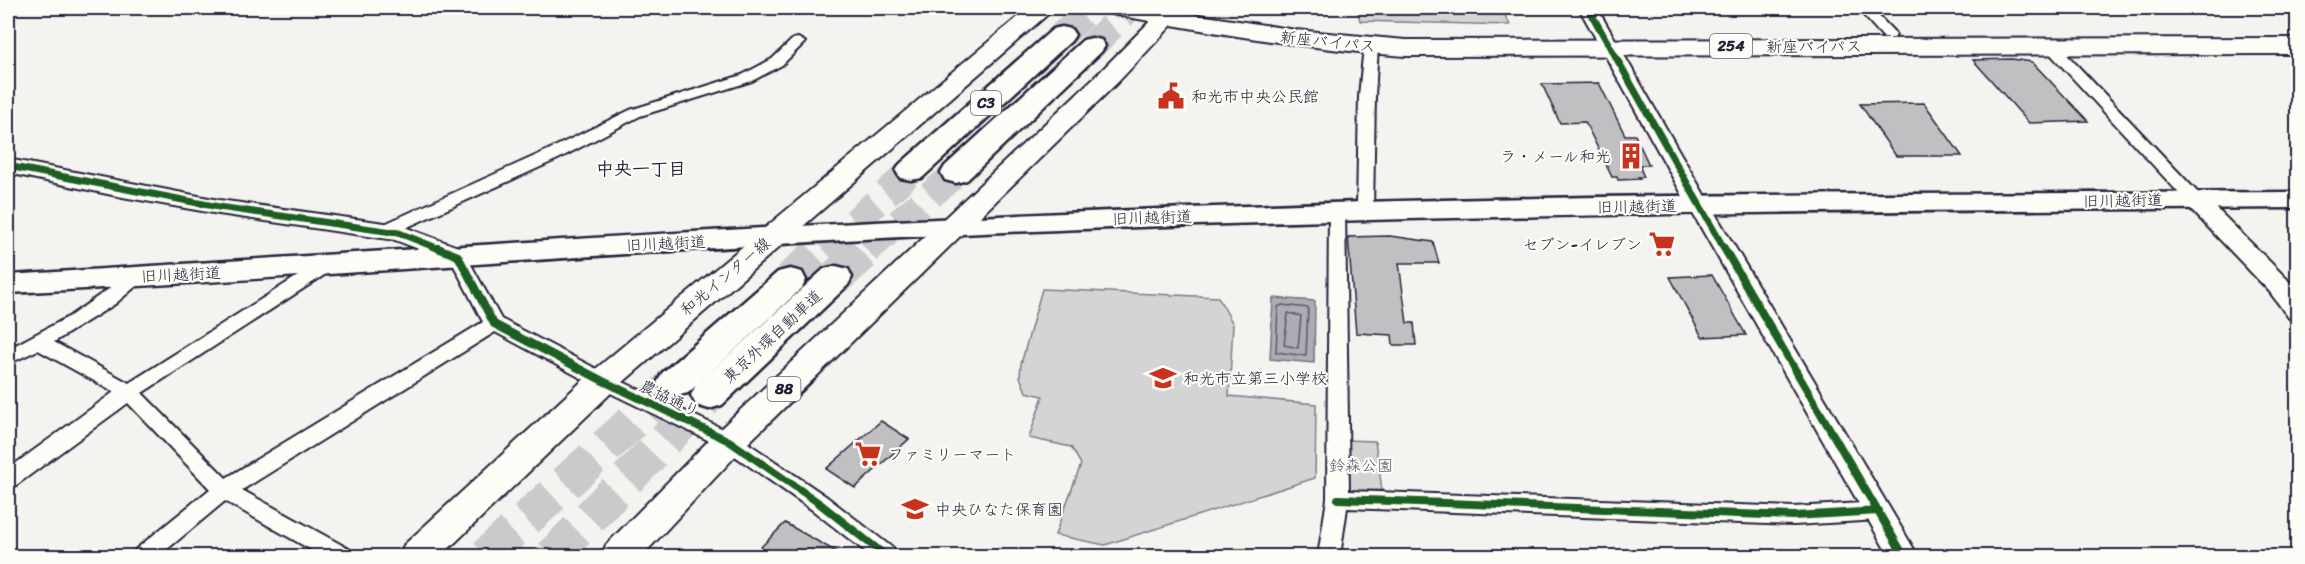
<svg xmlns="http://www.w3.org/2000/svg" width="2305" height="564" font-family="Sriracha,'Klee One',sans-serif">
	<style>
		.green { fill: #d5d4d5; stroke: #7c7b88; stroke-width: 1.5 }
		.water { fill: #acacb2; stroke: #757582; stroke-width: 1.5 }
		.lines { fill: none; stroke-linecap: round; stroke-linejoin: round }
		.shore { stroke: #59596b; stroke-width: 1.5 }
		.building { fill: #c0bfc2; stroke: #22223b; stroke-width: 1.5 }
		.motorway-tunnel-far1 { stroke: #cac9cb; stroke-width: 28; stroke-dasharray: 28 14; stroke-linecap: butt }
		.motorway-tunnel { stroke: #cac9cb; stroke-width: 36; stroke-dasharray: 36 18; stroke-linecap: butt }
		.minor-casing { stroke: #22223b; stroke-width: 4 }
		.tertiary-casing { stroke: #22223b; stroke-width: 4 }
		.secondary-casing { stroke: #22223b; stroke-width: 5 }
		.primary-casing { stroke: #22223b; stroke-width: 4 }
		.trunk-casing { stroke: #22223b; stroke-width: 4 }
		.motorway-casing { stroke: #22223b; stroke-width: 5 }
		.minor { fill: #fdfcf7; fill-rule: evenodd }
		.tertiary { fill: #fdfcf7; fill-rule: evenodd }
		.secondary { fill: #fdfcf7; fill-rule: evenodd }
		.primary { fill: #fdfcf7; fill-rule: evenodd }
		.trunk { fill: #fdfcf7; fill-rule: evenodd }
		.motorway { fill: #fdfcf7; fill-rule: evenodd }
		.cycleway-far1-casing { stroke: #fdfcf7; stroke-width: 10 }
		.cycleway-casing { stroke: #fdfcf7; stroke-width: 12 }
		.cycleway-far1 { stroke: #1b5e20; stroke-width: 7 }
		.cycleway { stroke: #1b5e20; stroke-width: 8 }
		.labels { text-anchor: middle; stroke-width: 4.5; stroke-linejoin: round; paint-order: stroke }
		.shield { fill: #fdfcf7; stroke: #646373; stroke-width: 1.5 }
		.shield-label { font-size: 15px; font-weight: bold; fill: #22223b }
		.street-label { font-size: 16px; fill: #22223b; stroke: #fdfcf7 }
		.poi-label { font-size: 16px; fill: #22223b; stroke: #fdfcf7; text-anchor: start }
		.park-label { font-size: 16px; fill: #585769; stroke: #fdfcf7 }
		.neighbourhood-label { font-size: 18px; font-weight: bold; fill: #22223b; stroke: #fdfcf7 }
	</style>
	<rect width="100%" height="100%" fill="#f4f3ef"/>
	<filter id="ink" filterUnits="userSpaceOnUse"><feTurbulence type="fractalNoise" baseFrequency=".0167" numOctaves="2"/><feDisplacementMap in="SourceGraphic" scale="12" xChannelSelector="R" yChannelSelector="G"/><feConvolveMatrix kernelMatrix="1 2 1 2 8 2 1 2 1" color-interpolation-filters="sRGB"/></filter>
	<g filter="url(#ink)">
		<g class="green">
			<polygon points="1357,8 1501,8 1510,25 1360,21"/>
			<polygon points="1042,289 1218,297 1233,324 1229,396 1316,404 1315,478 1105,545 1055,535 1081,464 1071,447 1029,438 1043,396 1026,392 1020,377 1021,364"/>
			<polygon points="1342,440 1375,441 1382,490 1352,491 1345,487"/>
		</g>
		<polygon class="water" points="1273,298 1315,301 1314,363 1270,359"/>
		<g class="lines">
			<g class="shore">
				<polygon points="1282,305 1308,308 1306,356 1276,352 1278,307"/>
				<polygon points="1288,313 1301,316 1298,348 1284,345"/>
			</g>
		</g>
		<g class="building">
			<polygon points="2012,59 2032,62 2088,121 2029,123 1973,60"/>
			<polygon points="1599,83 1625,135 1635,135 1649,165 1639,165 1644,177 1638,177 1640,179 1618,180 1617,177 1612,177 1585,122 1560,123 1542,84"/>
			<polygon points="1924,103 1962,156 1896,156 1860,104"/>
			<polygon points="1390,236 1433,242 1439,263 1399,263 1407,323 1414,323 1416,345 1393,345 1392,335 1356,333 1348,237"/>
			<polygon points="1712,275 1746,335 1702,337 1670,277"/>
			<polygon points="881,421 909,439 855,488 826,469"/>
			<polygon points="785,523 844,556 752,556"/>
		</g>
		<g class="lines">
			<g class="motorway-tunnel-far1">
				<polyline points="1062,35 1090,8"/>
				<polyline points="1092,46 1129,8"/>
				<polyline points="824,250 911,171"/>
				<polyline points="867,250 956,173"/>
			</g>
			<g class="motorway-tunnel">
				<polyline points="836,277 869,248"/>
				<polyline points="790,280 825,248"/>
				<polyline points="486,556 675,383"/>
				<polyline points="552,556 709,395"/>
			</g>
			<g class="minor-casing">
				<g id="minor">
					<polygon points="1857,8 1871,8 1894,32 1896,35 1894,38 1884,38"/>
					<polygon points="798,38 805,42 782,65 752,81 640,116 558,159 392,234 380,234 377,230 380,226 546,151 630,110 742,75 772,59 793,39"/>
					<polygon points="2050,41 2055,42 2201,196 2203,200 2201,204 2189,204 2045,48 2043,45 2045,42"/>
					<polygon points="1371,42 1378,46 1375,96 1373,210 1371,214 1359,214 1357,210 1359,96 1364,46"/>
					<polygon points="1337,204 1343,206 1345,210 1349,491 1794,507 1879,502 1887,505 1890,511 1887,517 1879,520 1794,525 1347,508 1340,556 1318,556 1327,499 1329,210 1331,206"/>
					<polygon points="458,250 464,252 501,319 610,376 736,435 827,497 894,549 897,556 871,556 811,509 722,447 596,386 495,332 242,490 349,549 352,556 322,556 225,501 159,556 133,556 136,549 210,489 128,403 15,486 8,488 8,469 114,392 38,350 8,364 8,349 70,316 133,272 139,270 145,272 148,276 115,304 54,342 129,383 320,262 332,262 335,266 332,270 142,393 226,478 483,322 449,256 452,252"/>
				</g>
			</g>
			<g class="tertiary-casing">
				<g id="tertiary">
					<polygon points="1579,8 1597,8 1710,205 1918,556 1889,556 1688,205"/>
					<polygon points="8,159 219,200 399,225 466,250 470,256 466,262 458,264 395,240 219,214 117,196 8,173"/>
					<polygon points="2195,193 2203,195 2287,279 2298,294 2298,321 2289,318 2269,291 2187,205 2184,200 2187,195"/>
				</g>
			</g>
			<g class="secondary-casing">
				<path id="secondary" d="M2298,192V208C1852,211 1407,214 962,234C643,249 326,278 8,293V275C410,250 812,221 1215,207C1576,193 1937,194 2298,192Z"/>
			</g>
			<g class="primary-casing">
				<g id="primary">
					<polygon points="1029,8 1055,8 614,390 441,556 399,556 404,545 592,372"/>
					<polygon points="1163,8 1188,8 1119,81 741,450 642,556 601,556 606,545 717,432 1101,71"/>
				</g>
			</g>
			<g class="trunk-casing">
				<path id="trunk" d="M1105,8H1154L1296,30L1405,40L2298,38V54L1405,56C1308,49 1213,33 1117,15L1108,13Z"/>
			</g>
			<g class="motorway-casing">
				<g id="motorway">
					<polygon points="1062,27 1071,29 1075,35 1071,41 922,178 911,180 900,178 896,171 900,164 1053,29"/>
					<polygon points="1092,38 1101,40 1105,46 1101,52 967,180 956,183 945,180 941,173 945,166 1083,40"/>
					<polygon points="836,266 848,269 852,277 848,285 722,405 709,409 696,405 691,395 696,385 824,269"/>
					<polygon points="790,269 802,272 806,280 802,288 688,393 675,396 662,393 657,383 662,373 778,272"/>
				</g>
			</g>
			<use href="#minor" class="minor"/>
			<use href="#tertiary" class="tertiary"/>
			<use href="#secondary" class="secondary"/>
			<use href="#primary" class="primary"/>
			<use href="#trunk" class="trunk"/>
			<use href="#motorway" class="motorway"/>
			<g class="cycleway-far1-casing">
				<g id="cycleway-far1">
					<polyline points="1588,8 1725,250"/>
					<polyline points="8,166 219,207 399,233 442,250"/>
				</g>
			</g>
			<g class="cycleway-casing">
				<g id="cycleway">
					<polyline points="438,248 458,256 494,324 603,381 729,441 819,503 886,556"/>
					<polyline points="1724,248 1904,556"/>
					<polyline points="1338,499 1794,516 1879,511"/>
				</g>
			</g>
			<use href="#cycleway-far1" class="cycleway-far1"/>
			<use href="#cycleway" class="cycleway"/>
		</g>
	</g>
	<defs>
		<g id="civic-bare" transform="scale(2.07)"><path d="M-.6-6.5H3V-4.5H.6V-3L4-1V1h2V6H-6V1h2V-1L-.6-3ZM-1.2 2.5V6h2.4V2.5Z" fill="#c8321e" stroke="#fdfcf7" stroke-width="2.5" paint-order="stroke"/></g>
		<g id="building-bare" transform="scale(2.07)"><path d="M-4-6H4V6H1V3H-1V6H-4ZM-2.5-4.3h1.7v1.8h-1.7ZM.8-4.3h1.7v1.8H.8ZM-2.5-1h1.7V.8h-1.7ZM.8-1h1.7V.8H.8Z" fill="#c8321e" stroke="#fdfcf7" stroke-width="2.5" paint-order="stroke"/></g>
		<g id="supermarket-bare" transform="scale(2.07)"><path d="M-6-5.5h2.5l.6 2H6L4.5 2H-2.5L-4.4-4H-6ZM-1.5 3.2a1.3 1.3 0 1 0 .1 0ZM3 3.2a1.3 1.3 0 1 0 .1 0Z" fill="#c8321e" stroke="#fdfcf7" stroke-width="2.5" paint-order="stroke"/></g>
		<g id="school-bare" transform="scale(2.07)"><path d="M0-5L7-2L0 1L-7-2ZM-4 1L0 2.5L4 1V4Q0 6-4 4Z" fill="#c8321e" stroke="#fdfcf7" stroke-width="2.5" paint-order="stroke"/></g>
	</defs>
	<g fill-rule="evenodd">
		<use href="#civic-bare" x="1171" y="96"/>
		<use href="#building-bare" x="1631" y="156"/>
		<use href="#supermarket-bare" x="1662" y="244"/>
		<use href="#school-bare" x="1163" y="378"/>
		<use href="#supermarket-bare" x="868" y="454"/>
		<use href="#school-bare" x="915" y="509"/>
	</g>
	<g class="labels">
		<g class="shield">
			<rect x="1710" y="34" width="42" height="24" rx="4.5"/>
			<rect x="971" y="91" width="30" height="24" rx="4.5"/>
			<rect x="767.5" y="377" width="33" height="24" rx="4.5"/>
		</g>
		<g class="shield-label">
			<text x="1731" y="51">254</text>
			<text x="986" y="108">C3</text>
			<text x="784" y="394">88</text>
		</g>
		<g class="street-label">
			<text transform="translate(1328 41) rotate(6)" y="6">新座バイパス</text>
			<text x="1814" y="52">新座バイパス</text>
			<text transform="translate(2123 200) rotate(-1)" y="6">旧川越街道</text>
			<text transform="translate(1637 206) rotate(-1)" y="6">旧川越街道</text>
			<text transform="translate(1152 217) rotate(-2)" y="6">旧川越街道</text>
			<text transform="translate(666 243) rotate(-3)" y="6">旧川越街道</text>
			<text transform="translate(181 274) rotate(-3)" y="6">旧川越街道</text>
			<text transform="translate(725 276) rotate(-40)" y="6">和光インター線</text>
			<text transform="translate(772 336) rotate(-43)" y="6">東京外環自動車道</text>
			<text transform="translate(670 398) rotate(26)" y="6">農協通り</text>
		</g>
		<g class="poi-label">
			<text x="1191" y="102">和光市中央公民館</text>
			<text x="1611" y="162" text-anchor="end">ラ・メール和光</text>
			<text x="1642" y="250" text-anchor="end">セブン-イレブン</text>
			<text x="1183" y="384">和光市立第三小学校</text>
			<text x="888" y="460">ファミリーマート</text>
			<text x="935" y="515">中央ひなた保育園</text>
		</g>
		<g class="park-label">
			<text x="1361" y="471">鈴森公園</text>
		</g>
		<g class="neighbourhood-label">
			<text x="641" y="175">中央一丁目</text>
		</g>
	</g>
	<rect width="2305" height="564" fill="none" stroke="#fdfcf7" stroke-width="30"/>
	<rect x="15" y="15" width="2275" height="534" fill="none" stroke="#22223b" stroke-width="2" filter="url(#ink)"/>
</svg>
